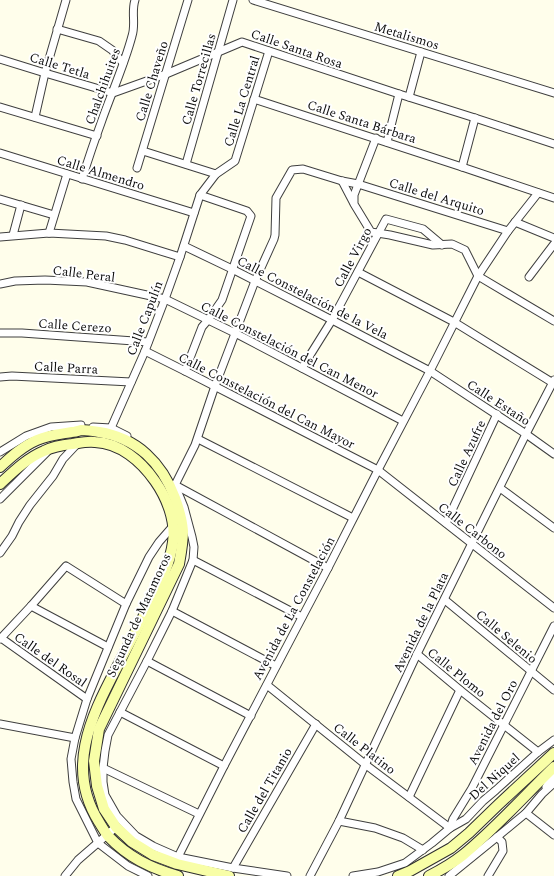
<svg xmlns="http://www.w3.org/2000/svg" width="554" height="876" font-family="Spectral,serif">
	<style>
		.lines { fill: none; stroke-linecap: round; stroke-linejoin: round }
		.street-casing { stroke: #3f3f3f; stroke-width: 9 }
		.secondary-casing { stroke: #2e2e2e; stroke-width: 12 }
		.street { stroke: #fff; stroke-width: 7 }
		.secondary { stroke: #f8fea7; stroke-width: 10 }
		.labels { text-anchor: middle; stroke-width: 4; stroke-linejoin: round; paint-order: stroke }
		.street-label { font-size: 13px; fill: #0c0c0c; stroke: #fff }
	</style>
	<rect width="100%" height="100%" fill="#fffeeb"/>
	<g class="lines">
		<g class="street-casing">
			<g id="street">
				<polyline points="253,0 554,93"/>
				<polyline points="57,29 99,41 112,50 123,63"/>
				<polyline points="0,59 45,73 113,93 166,74 242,42 399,94 475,118 554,144"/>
				<polyline points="409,97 421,52"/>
				<polyline points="254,99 462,167 554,198"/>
				<polyline points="0,107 97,136"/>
				<polyline points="35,117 45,73 66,0"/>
				<polyline points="376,138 354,195 354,204 371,232 390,235 433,245 452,244 465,250 478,276 554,321"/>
				<polyline points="387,142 399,94"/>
				<polyline points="143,151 216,174"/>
				<polyline points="0,153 194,213"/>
				<polyline points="186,164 233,0"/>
				<polyline points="462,167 475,118"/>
				<polyline points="137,168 188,0"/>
				<path d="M82,179C88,160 94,142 101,123C111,94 124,66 132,36C136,24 131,12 135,0"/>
				<polyline points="342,181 353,202"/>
				<polyline points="0,199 54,215"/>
				<polyline points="515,222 554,238"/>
				<polyline points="49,233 67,174"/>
				<polyline points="13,235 21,205"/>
				<polyline points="0,237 49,233 106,236 125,240 180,257"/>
				<polyline points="184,246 232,269 332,320 430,371 526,434 554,454"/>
				<polyline points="358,272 454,322 553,383"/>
				<polyline points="529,277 554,244"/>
				<polyline points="0,284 15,281 45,280 87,282 165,299 235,333 403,421"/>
				<polyline points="0,333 22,333 148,342"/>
				<polyline points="145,351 185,371 378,470 554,608"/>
				<polyline points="302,368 332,320 386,219 423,229 442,245"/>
				<polyline points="185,371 202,327 208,320 222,300 251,216 247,211 200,195"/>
				<polyline points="0,377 12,376 131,382"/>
				<polyline points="93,427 111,428 127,436"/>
				<polyline points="111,428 145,351 165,299 180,257 200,195 216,174 235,161 269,51"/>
				<polyline points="198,439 353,518"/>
				<polyline points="0,452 26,436 51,427 81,425 81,430"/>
				<polyline points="174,486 175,485 328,568"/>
				<polyline points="500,488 554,528"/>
				<polyline points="0,499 47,452"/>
				<polyline points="446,523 497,414"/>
				<polyline points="0,553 12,536 19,522 30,505 53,476 63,459 78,443"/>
				<polyline points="193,560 302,617"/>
				<polyline points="445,600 554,690"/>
				<polyline points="31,606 108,647"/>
				<polyline points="172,611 276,666"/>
				<polyline points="1,638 87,699"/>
				<polyline points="0,639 31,606 66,566 126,604"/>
				<polyline points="417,654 460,690 538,752"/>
				<polyline points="147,661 251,716"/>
				<polyline points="267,685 366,765 450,828"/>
				<polyline points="120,712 224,766"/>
				<polyline points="0,724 75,738"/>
				<polyline points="103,768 199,814"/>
				<polyline points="546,787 554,773"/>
				<polyline points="409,797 460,690"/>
				<polyline points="526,813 554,835"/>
				<polyline points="339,821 375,828 403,838 423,850"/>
				<polyline points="450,828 453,819 472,788 554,626"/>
				<polyline points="178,857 224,766 328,568 378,470 430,371 478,276 508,231 538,193"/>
				<polyline points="233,868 316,724"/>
				<polyline points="65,876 78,860 116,827"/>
				<polyline points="148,876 128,866 98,843 76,799 73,782 71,759 75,738 87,699 126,604 149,557 159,542 173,526"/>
				<polyline points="287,876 233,868 178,857 153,846 136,836 117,816 105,795 103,782 103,768 105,751 108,735 147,661 172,611 193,560 194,547 192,537 184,507 175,485 195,445 215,386 255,281 274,239 275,235 276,198 292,170 303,169 342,181 358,184 508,231"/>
				<polyline points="310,876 339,821 417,654 526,434 554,380"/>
				<polyline points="353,876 378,872 405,863 432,843 450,828 459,823 466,819 483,801 496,790 538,752 554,740"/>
				<polyline points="449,876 497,837 526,813 542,794 554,783"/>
				<polyline points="488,876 503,851 502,842 497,837"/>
			</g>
		</g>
		<g class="secondary-casing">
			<g id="secondary">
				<path d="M0,467C11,457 23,446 37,440C48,435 60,434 72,432C75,432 78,431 81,430C87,430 93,431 99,432C137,438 162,463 175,498C179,509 182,519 183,531C183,542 181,553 179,564L99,729L94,761L97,786L104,809L116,827L132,842L153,855L177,864L229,876"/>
				<path d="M0,484C13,472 27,458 44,451C52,447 62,445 72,444C79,443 87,441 95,442C120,443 141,461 155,481C167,498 176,521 173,542C170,563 162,579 153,597C142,621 128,645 116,669C90,718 66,770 99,822C102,827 105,832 108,836C128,857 150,868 178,876"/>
				<polyline points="398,876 410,871 451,848 469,833 499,804 554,753"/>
				<path d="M429,876C441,870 453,863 463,855C496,828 524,796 554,767"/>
			</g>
		</g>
		<use href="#street" class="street"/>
		<use href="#secondary" class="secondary"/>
	</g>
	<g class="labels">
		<g class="street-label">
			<text transform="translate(407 35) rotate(17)" y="5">Metalismos</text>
			<text transform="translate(297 48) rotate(19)" y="5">Calle Santa Rosa</text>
			<text transform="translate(60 65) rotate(17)" y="5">Calle Tetla</text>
			<text transform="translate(198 79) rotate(-74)" y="5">Calle Torrecillas</text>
			<text transform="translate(151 81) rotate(-73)" y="5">Calle Chaveño</text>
			<text transform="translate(102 86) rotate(-70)" y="5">Chalchihuites</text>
			<text transform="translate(241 101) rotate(-73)" y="5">Calle La Central</text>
			<text transform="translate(362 121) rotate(18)" y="5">Calle Santa Bárbara</text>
			<text transform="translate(101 172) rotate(17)" y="5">Calle Almendro</text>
			<text transform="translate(437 196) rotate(17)" y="5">Calle del Arquito</text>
			<text transform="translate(352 257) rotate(-62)" y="5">Calle Virgo</text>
			<text transform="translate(84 273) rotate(7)" y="5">Calle Peral</text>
			<text transform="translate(313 297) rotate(27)" y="5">Calle Constelación de la Vela</text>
			<text transform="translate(144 318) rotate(-69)" y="5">Calle Capulín</text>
			<text transform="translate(75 325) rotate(4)" y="5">Calle Cerezo</text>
			<text transform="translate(290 349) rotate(27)" y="5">Calle Constelación del Can Menor</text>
			<text transform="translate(66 367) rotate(3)" y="5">Calle Parra</text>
			<text transform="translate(267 400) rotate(27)" y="5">Calle Constelación del Can Mayor</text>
			<text transform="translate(499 402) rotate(33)" y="5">Calle Estaño</text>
			<text transform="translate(466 453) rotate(-65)" y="5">Calle Azufre</text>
			<text transform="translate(473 530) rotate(38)" y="5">Calle Carbono</text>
			<text transform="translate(293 608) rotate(-62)" y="5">Avenida de La Constelación</text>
			<text transform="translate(138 615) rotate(-65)" y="5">Segunda de Matamoros</text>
			<text transform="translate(420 622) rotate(-64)" y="5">Avenida de la Plata</text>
			<text transform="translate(507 636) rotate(40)" y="5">Calle Selenio</text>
			<text transform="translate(51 659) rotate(35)" y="5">Calle del Rosal</text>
			<text transform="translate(457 672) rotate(39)" y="5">Calle Plomo</text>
			<text transform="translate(492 722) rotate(-63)" y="5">Avenida del Oro</text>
			<text transform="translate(365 748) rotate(38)" y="5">Calle Platino</text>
			<text transform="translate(494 776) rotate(-42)" y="5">Del Niquel</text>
			<text transform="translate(264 790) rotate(-60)" y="5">Calle del Titanio</text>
		</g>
	</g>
</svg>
